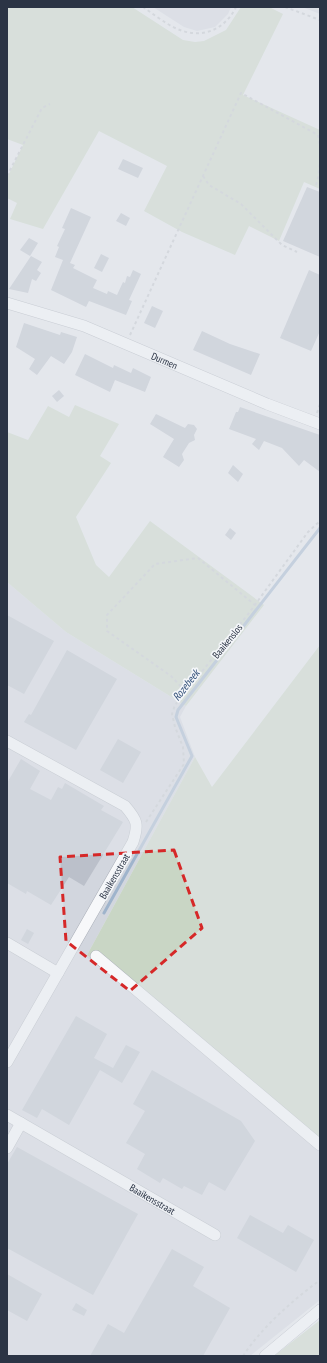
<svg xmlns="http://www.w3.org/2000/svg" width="327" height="1363" font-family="'PT Sans Narrow',sans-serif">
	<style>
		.built { fill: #d2d6de }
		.green { fill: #c9d6c5 }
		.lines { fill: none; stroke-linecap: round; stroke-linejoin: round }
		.stream { stroke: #9fb4cc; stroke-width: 3 }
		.building { fill: #bbc0ca }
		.minor-casing { stroke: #a9aeb7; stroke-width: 12 }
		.path { stroke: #c2c5cb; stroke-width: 2; stroke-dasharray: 3 3; stroke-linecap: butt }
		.minor { stroke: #f7f8fa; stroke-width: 11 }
		.marked { fill: none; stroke: #d62828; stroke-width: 3; stroke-dasharray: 8 5; stroke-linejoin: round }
		.labels { text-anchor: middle; stroke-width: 3.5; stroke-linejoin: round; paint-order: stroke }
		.street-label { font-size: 10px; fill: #2b3445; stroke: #f4f6f9 }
		.water-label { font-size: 11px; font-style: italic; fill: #34527a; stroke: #f4f6f9 }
	</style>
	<rect width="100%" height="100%" fill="#e4e7ec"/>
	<g class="built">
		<polygon points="153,7 231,7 228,14 215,27 197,31 184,27"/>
		<polygon points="302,7 320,7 320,14"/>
		<polygon points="7,582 66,632 186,706 180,717 195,757 87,955 320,1150 320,1300 250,1356 7,1356"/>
	</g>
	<g class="green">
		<polygon points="7,7 132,7 183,40 195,42 204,41 226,30 241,7 269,7 283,14 243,95 320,130 320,189 304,182 279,241 249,226 235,255 182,232 144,211 167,166 99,131 43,229 10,219 17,203 7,198 7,178 23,145 7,139"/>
		<polygon points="75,405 119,424 100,456 111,463 76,517 96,565 109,577 150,521 264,605 186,706 66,632 7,582 7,432 28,440 48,406 69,417"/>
		<polygon points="320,645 320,1150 87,955 195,757 212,787"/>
		<polygon points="320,1320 320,1356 274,1356"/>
	</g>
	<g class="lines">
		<polyline class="stream" points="104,913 192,756 176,717 178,710 320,528"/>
	</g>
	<g class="building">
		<polygon points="123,159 143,168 138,178 118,169"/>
		<polygon points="307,187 320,192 320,257 283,241"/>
		<polygon points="71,208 91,217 70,263 75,265 73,268 97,280 93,288 107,294 108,291 117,295 123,282 125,283 127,276 130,277 133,270 141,274 129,300 132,301 126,315 89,301 86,307 51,290 63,260 55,257 59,247 57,246 65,229 62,228"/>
		<polygon points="121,213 130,218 126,226 116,221"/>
		<polygon points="29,238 38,243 30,256 20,250"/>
		<polygon points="101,254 109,258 102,272 94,268"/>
		<polygon points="31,256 42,262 37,270 41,273 36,281 32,279 28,293 9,289"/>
		<polygon points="309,270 320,275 320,331 311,351 280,338"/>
		<polygon points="152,306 163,311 155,328 144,323"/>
		<polygon points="24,323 60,335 61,332 77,337 72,352 64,364 51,356 37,375 29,369 35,359 16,347"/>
		<polygon points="202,331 230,344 260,354 251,375 193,350"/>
		<polygon points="85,354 113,368 114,365 131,373 133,368 151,377 145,392 115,380 110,392 75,375"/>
		<polygon points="59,390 64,396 57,402 52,396"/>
		<polygon points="240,407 320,435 320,472 304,460 299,466 282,448 264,441 259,450 252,444 256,439 229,429 236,412 238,412"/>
		<polygon points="156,414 185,428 188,424 194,425 197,429 194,435 195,440 189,443 182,454 184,460 179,467 163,457 174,439 150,424"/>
		<polygon points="233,465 243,474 238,482 228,473"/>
		<polygon points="230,528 236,533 231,540 225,535"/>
		<polygon points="7,615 54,641 24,694 7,685"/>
		<polygon points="67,650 117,679 76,750 24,722 29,714 31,715"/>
		<polygon points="118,739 141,752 123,783 100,770"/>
		<polygon points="21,759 40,771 30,789 51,800 58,787 62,789 65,783 104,806 101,810 123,822 84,886 69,877 51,905 27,891 26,894 7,883 7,783"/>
		<polygon points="27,929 34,933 28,944 21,940"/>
		<polygon points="76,1016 107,1034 94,1058 113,1068 126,1045 140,1052 122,1083 100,1070 69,1125 42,1109 37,1118 22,1110"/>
		<polygon points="152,1070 241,1121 255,1141 225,1191 209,1182 202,1195 184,1186 182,1189 163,1178 160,1183 137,1169 145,1154 126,1143 145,1111 133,1104"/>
		<polygon points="17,1147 138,1214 93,1295 7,1248 7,1164"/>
		<polygon points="250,1215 283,1233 288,1225 314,1240 296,1272 237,1238"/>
		<polygon points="172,1249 204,1267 193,1286 230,1308 203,1356 90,1356 108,1324 124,1333"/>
		<polygon points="7,1274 42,1294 27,1321 7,1310"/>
		<polygon points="76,1303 87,1310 84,1316 72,1310"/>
	</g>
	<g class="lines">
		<g class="minor-casing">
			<g id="minor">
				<path id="s1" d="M7,303L84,326L267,404L320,424"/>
				<path d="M7,741L125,806C137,820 139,824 133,842L7,1062"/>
				<polyline points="7,943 58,973"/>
				<polyline points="96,956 320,1145"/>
				<path id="s2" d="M7,1115L215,1235"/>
				<polyline points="7,1148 21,1123"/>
				<polyline points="265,1356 320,1310"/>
			</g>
		</g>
		<g class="path">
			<path d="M143,7C155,15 169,27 183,31C205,38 226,28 236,7"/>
			<polyline points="285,7 320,20"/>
			<polyline points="7,176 42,108 50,104"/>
			<polyline points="203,176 209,185 241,204 282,245 297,252"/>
			<polyline points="316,185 318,178 320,162"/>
			<polyline points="130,335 241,93 318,135 320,146"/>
			<polyline points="317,413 320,404"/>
			<polyline points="185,691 171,676 107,631 107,615 155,564 198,558 255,605"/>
			<polyline points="146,822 184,764 183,747 175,727 172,714 175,705 249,613 308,532 320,521"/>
			<path d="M243,1356C262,1327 292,1301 320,1280"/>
		</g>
		<use href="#minor" class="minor"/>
	</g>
	<path d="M0 0H327V1363H0ZM174,850L202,928L130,991L66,941L60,857Z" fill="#e4e7ec" fill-opacity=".55" fill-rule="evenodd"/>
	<path class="marked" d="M174,850L202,928L130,991L66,941L60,857Z"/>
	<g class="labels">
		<g class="street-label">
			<text dy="4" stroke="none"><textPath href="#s1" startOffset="168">Durmen</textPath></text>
			<text transform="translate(227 641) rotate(-51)" y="4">Baaikenslos</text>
			<text transform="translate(114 876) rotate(-60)" y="4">Baaikensstraat</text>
			<text dy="4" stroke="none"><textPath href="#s2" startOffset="168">Baaikensstraat</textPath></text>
		</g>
		<g class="water-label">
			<text transform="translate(186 685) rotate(-52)" y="4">Rozebeek</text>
		</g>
	</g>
	<rect width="327" height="1363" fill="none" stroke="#2b3445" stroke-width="16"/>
</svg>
